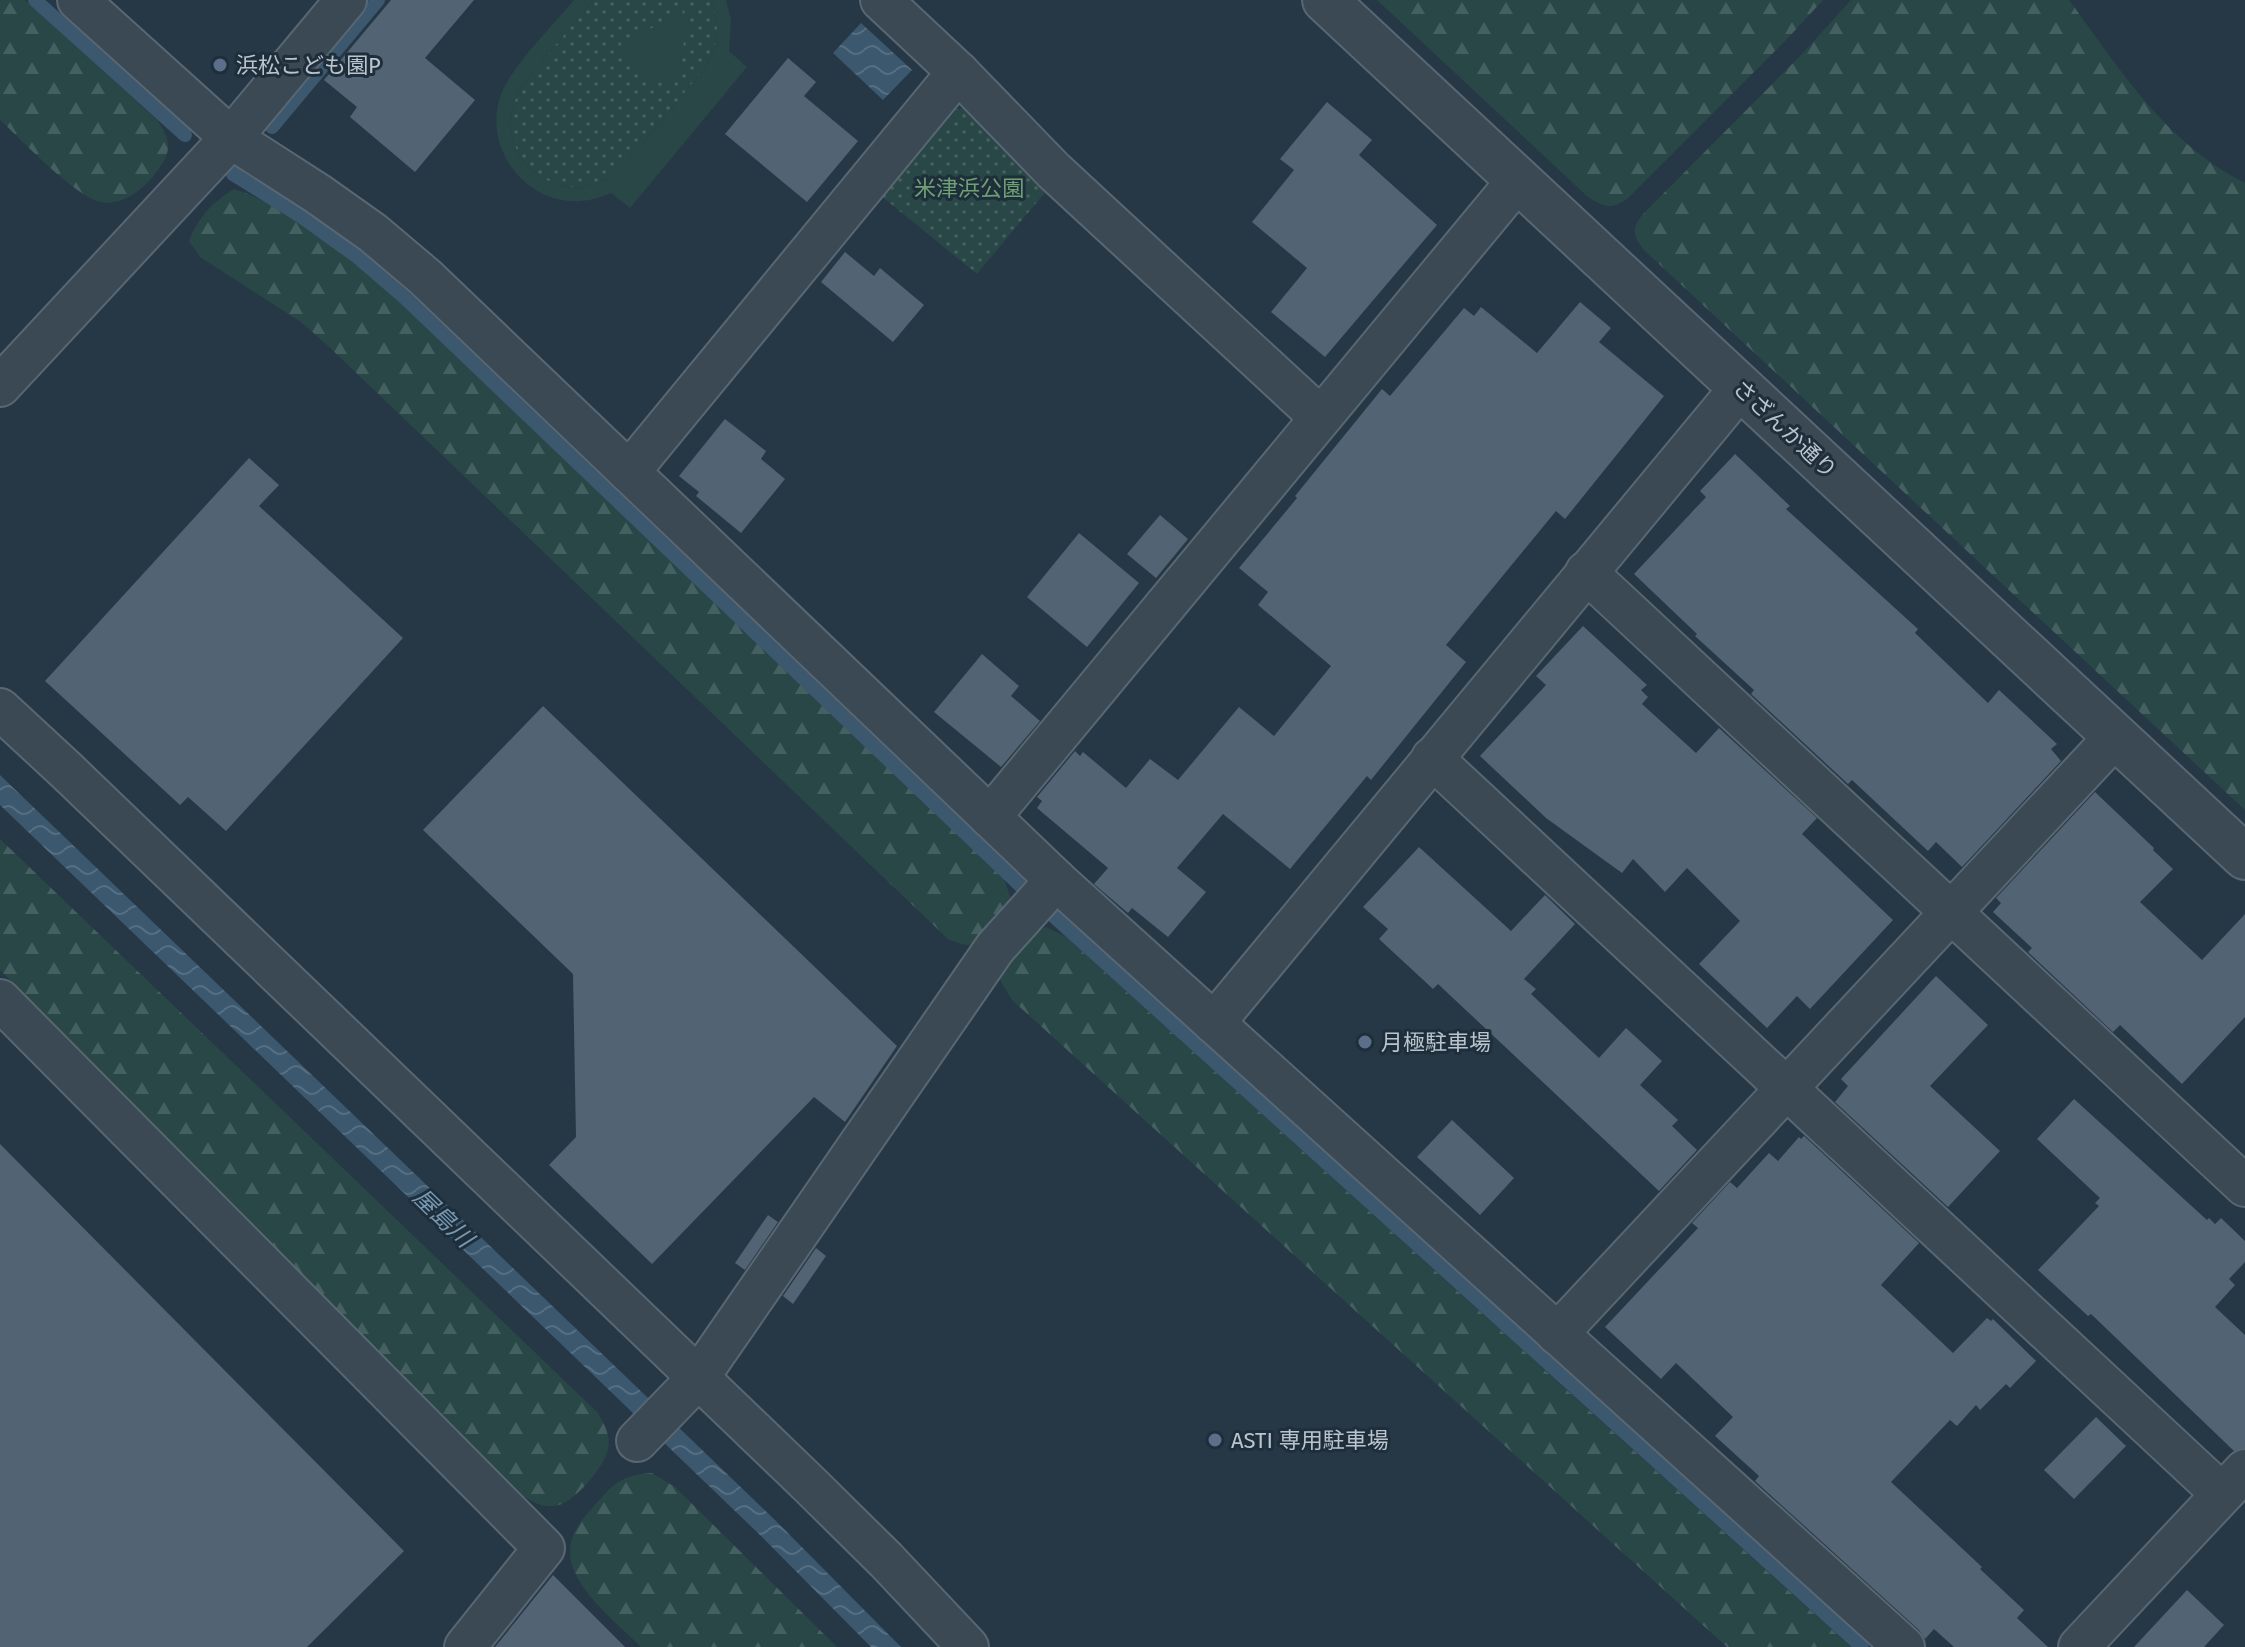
<svg xmlns="http://www.w3.org/2000/svg" width="2245" height="1647" font-family="'Fira Sans','Noto Sans JP',sans-serif">
<style>
.green{fill:url(#green-dots)}
.forest{fill:url(#forest-firs)}
.pitch{fill:#284746}
.water{fill:url(#water-waves)}
.lines{fill:none;stroke-linecap:round;stroke-linejoin:round}
.stream{stroke:#3b586f;stroke-width:14}
.building{fill:#526373}
.minor-casing{stroke:#596772;stroke-width:44}
.tertiary-casing{stroke:#596772;stroke-width:48}
.minor{stroke:#3b4955;stroke-width:40}
.tertiary{stroke:#3b4955;stroke-width:44}
.service-dot{fill:#5c6f8a;stroke:#1f2e3b;stroke-width:3}
.labels{text-anchor:middle;dominant-baseline:central;stroke-width:6;stroke-linejoin:round;paint-order:stroke}
.poi-label{font-size:22px;fill:#b9c4ce;stroke:#1f2e3b;text-anchor:start}
.park-label{font-size:22px;fill:#6ea073;stroke:#1f2e3b}
.street-label{font-size:22px;fill:#b9c4ce;stroke:#1f2e3b}
.water-label{font-size:24px;font-style:italic;fill:#7798b3;stroke:#1f2e3b}
</style>
<defs>
<pattern id="green-dots" width="8" height="8" patternUnits="userSpaceOnUse" patternTransform="scale(2)"><rect width="8" height="8" fill="#284746"/><path d="M2 2h.1M6 6h.1" fill="none" stroke="#456060" stroke-width="1.8" stroke-linecap="round"/></pattern>
<pattern id="forest-firs" width="22" height="20" patternUnits="userSpaceOnUse" patternTransform="scale(2)"><rect width="22" height="20" fill="#284746"/><path d="M5 1l3.5 6h-7zM16 11l3.5 6h-7z" fill="#456060"/></pattern>
<pattern id="water-waves" width="16" height="10" patternUnits="userSpaceOnUse" patternTransform="scale(2)"><rect width="16" height="10" fill="#3b586f"/><path d="M0 5q4-4 8 0t8 0" fill="none" stroke="#556e82"/></pattern>
</defs>
<rect width="100%" height="100%" fill="#263846"/>
<g class="green">
<path d="M 593,0 L 710,0 C 722,23 718,46 705,68 L 623,167 C 615,173 607,180 596,184 C 559,197 517,171 511,132 C 508,114 515,98 523,84 Z"/>
<path d="M 971,108 L 1052,184 L 977,274 L 880,195 L 951,109 Z"/>
</g>
<g class="forest">
<path d="M 0,0 L 25,0 L 157,120 C 170,139 173,150 158,170 C 145,188 124,206 101,202 C 75,197 21,139 0,120 Z"/>
<path d="M 1377,0 L 1823,0 L 1788,38 L 1627,199 C 1611,210 1604,207 1588,197 Z"/>
<path d="M 1851,0 L 2069,0 C 2119,68 2166,144 2245,183 L 2245,810 L 1644,250 C 1633,235 1631,230 1642,215 L 1803,53 Z"/>
<path d="M 234,189 C 290,206 356,265 401,303 L 1004,879 L 1011,899 C 1004,916 990,943 968,945 C 963,945 954,941 949,940 L 326,344 L 301,322 L 200,257 L 189,241 C 199,217 211,203 234,189 Z"/>
<path d="M 0,839 L 598,1413 C 604,1424 611,1435 608,1449 C 605,1466 576,1500 559,1505 C 545,1509 535,1503 523,1496 L 0,970 Z"/>
<path d="M 1046,927 L 1066,937 L 1851,1647 L 1727,1647 L 1012,1000 L 1000,980 C 1009,949 1016,939 1046,927 Z"/>
<path d="M 652,1473 L 675,1487 L 837,1647 L 641,1647 C 617,1622 561,1581 571,1542 C 574,1528 586,1515 595,1505 C 614,1483 622,1475 652,1473 Z"/>
</g>
<g class="pitch">
<path d="M 574,0 L 593,0 L 523,84 C 515,98 508,114 511,132 C 517,171 559,197 596,184 C 607,180 615,173 623,167 L 705,68 C 718,46 722,23 710,0 L 726,0 L 731,20 L 729,51 L 747,67 L 630,208 L 611,193 C 602,197 592,200 581,201 C 525,206 480,145 502,92 C 514,64 553,25 574,0 Z"/>
<path d="M 686,6 L 696,8 L 697,15 L 689,19 L 674,87 C 648,81 630,66 620,41 L 684,15 Z"/>
</g>
<g class="water">
<path d="M 861,23 L 912,70 L 883,100 L 833,53 Z"/>
<path d="M 0,775 L 775,1520 L 901,1647 L 871,1647 L 760,1535 L 0,805 Z"/>
</g>
<g class="lines">
<g class="stream">
<path d="M 35,0 L 185,135"/>
<path d="M 272,127 L 378,0"/>
<path d="M 238,168 L 233,174 L 302,217 L 356,256 L 405,298 L 1027,892"/>
<path d="M 1048,911 L 1862,1647"/>
</g>
</g>
<g class="building">
<path d="M 391,0 L 474,0 L 425,58 L 475,100 L 415,172 L 350,117 L 357,107 L 324,80 Z"/>
<path d="M 788,58 L 816,82 L 804,96 L 858,141 L 807,202 L 725,134 Z"/>
<path d="M 1327,102 L 1372,140 L 1359,155 L 1437,225 L 1325,357 L 1271,312 L 1307,268 L 1252,222 L 1294,170 L 1280,159 Z"/>
<path d="M 845,252 L 874,276 L 880,268 L 924,305 L 893,342 L 821,282 Z"/>
<path d="M 1580,302 L 1611,328 L 1599,342 L 1664,396 L 1565,519 L 1556,511 L 1446,645 L 1466,662 L 1371,780 L 1367,776 L 1290,869 L 1223,814 L 1177,868 L 1206,892 L 1168,937 L 1132,908 L 1128,913 L 1094,884 L 1108,868 L 1037,808 L 1042,801 L 1037,797 L 1075,751 L 1080,756 L 1083,752 L 1126,788 L 1150,759 L 1178,780 L 1239,707 L 1274,736 L 1331,666 L 1258,605 L 1268,592 L 1239,568 L 1297,498 L 1295,496 L 1382,389 L 1390,396 L 1464,308 L 1474,316 L 1481,307 L 1537,353 Z"/>
<path d="M 725,419 L 766,451 L 761,459 L 785,479 L 741,533 L 696,496 L 699,492 L 679,476 Z"/>
<path d="M 1735,454 L 1790,506 L 1786,509 L 1918,629 L 1915,633 L 1988,703 L 1999,690 L 2057,744 L 2051,749 L 2061,761 L 1962,867 L 1936,842 L 1928,851 L 1852,780 L 1848,784 L 1751,694 L 1754,690 L 1695,636 L 1697,634 L 1634,574 L 1706,497 L 1700,491 Z"/>
<path d="M 249,458 L 279,485 L 259,506 L 403,638 L 226,831 L 188,797 L 180,805 L 45,681 Z"/>
<path d="M 1160,515 L 1188,539 L 1156,578 L 1127,554 Z"/>
<path d="M 1079,533 L 1139,583 L 1087,647 L 1027,597 Z"/>
<path d="M 1583,626 L 1647,685 L 1641,690 L 1648,697 L 1642,704 L 1696,753 L 1719,728 L 1817,818 L 1802,834 L 1893,920 L 1810,1009 L 1797,996 L 1767,1028 L 1699,964 L 1740,921 L 1687,868 L 1665,892 L 1633,859 L 1622,873 L 1546,818 L 1480,756 L 1546,685 L 1536,676 Z"/>
<path d="M 982,654 L 1019,686 L 1011,696 L 1040,721 L 1001,767 L 934,712 Z"/>
<path d="M 543,706 L 897,1046 L 845,1122 L 814,1097 L 652,1264 L 549,1165 L 576,1137 L 573,974 L 423,830 Z"/>
<path d="M 2095,792 L 2154,848 L 2153,850 L 2173,869 L 2140,902 L 2202,960 L 2245,914 L 2245,1017 L 2182,1084 L 2120,1025 L 2113,1032 L 2028,952 L 2032,948 L 1993,912 L 2001,903 L 1996,898 Z"/>
<path d="M 1419,847 L 1511,931 L 1545,895 L 1575,924 L 1524,979 L 1536,989 L 1531,994 L 1599,1058 L 1626,1028 L 1662,1061 L 1640,1085 L 1678,1120 L 1672,1126 L 1697,1150 L 1659,1191 L 1438,984 L 1433,989 L 1379,939 L 1388,929 L 1363,907 Z"/>
<path d="M 1936,976 L 1988,1025 L 1930,1086 L 2000,1151 L 1948,1207 L 1835,1102 L 1848,1086 L 1841,1079 Z"/>
<path d="M 2074,1099 L 2207,1220 L 2209,1218 L 2215,1224 L 2221,1218 L 2245,1241 L 2245,1262 L 2229,1279 L 2235,1285 L 2215,1307 L 2245,1335 L 2245,1448 L 2234,1451 L 2091,1314 L 2088,1316 L 2038,1270 L 2099,1206 L 2095,1203 L 2100,1198 L 2037,1139 Z"/>
<path d="M 1452,1120 L 1514,1178 L 1480,1215 L 1417,1157 Z"/>
<path d="M 1804,1136 L 1919,1243 L 1881,1285 L 1953,1353 L 1987,1318 L 1991,1321 L 1993,1319 L 2036,1361 L 2010,1388 L 2006,1384 L 1980,1410 L 1976,1405 L 1957,1426 L 1950,1420 L 1891,1482 L 1982,1567 L 1980,1569 L 2024,1610 L 2017,1618 L 2048,1647 L 1954,1647 L 1934,1629 L 1925,1639 L 1919,1630 L 1755,1481 L 1759,1476 L 1715,1436 L 1733,1417 L 1676,1363 L 1661,1379 L 1605,1327 L 1698,1228 L 1692,1223 L 1730,1182 L 1737,1188 L 1769,1153 L 1778,1161 L 1799,1137 L 1801,1139 Z"/>
<path d="M 0,1144 L 404,1551 L 307,1647 L 0,1647 Z"/>
<path d="M 768,1215 L 778,1222 L 745,1270 L 735,1263 Z"/>
<path d="M 816,1248 L 826,1256 L 793,1304 L 783,1296 Z"/>
<path d="M 2096,1417 L 2126,1446 L 2074,1499 L 2044,1470 Z"/>
<path d="M 553,1575 L 625,1647 L 495,1647 Z"/>
<path d="M 2187,1590 L 2224,1625 L 2204,1647 L 2134,1647 Z"/>
</g>
<g class="lines">
<defs>
<g id="minor">
<path d="M 78,0 L 231,138 L 318,194 L 373,233 L 425,277 L 1056,880 L 1904,1647"/>
<path d="M 881,0 L 958,72 L 1054,171 L 1320,417"/>
<path d="M 0,386 L 231,138 L 346,0"/>
<path d="M 629,472 L 958,72"/>
<path d="M 1586,572 L 2245,1186"/>
<path d="M 0,709 L 67,771 L 809,1484 L 886,1560 L 968,1647"/>
<path d="M 1432,758 L 2222,1494"/>
<path d="M 990,817 L 1518,180"/>
<path d="M 0,1000 L 544,1548 L 465,1647"/>
<path d="M 1214,1023 L 1741,387"/>
<path d="M 1557,1334 L 2115,737"/>
<path d="M 637,1441 L 698,1378 L 995,948 L 1056,880"/>
<path d="M 2079,1647 L 2245,1470"/>
</g>
<path id="tertiary" d="M 1325,0 L 2245,857"/>
</defs>
<use href="#minor" class="minor-casing"/>
<use href="#tertiary" class="tertiary-casing"/>
<use href="#minor" class="minor"/>
<use href="#tertiary" class="tertiary"/>
</g>
<g class="service-dot">
<circle cx="220" cy="65" r="8"/>
<circle cx="1365" cy="1042" r="8"/>
<circle cx="1215" cy="1440" r="8"/>
</g>
<g class="labels">
<g class="poi-label">
<text x="236" y="65">浜松こども園P</text>
<text x="1381" y="1042">月極駐車場</text>
<text x="1231" y="1440">ASTI 専用駐車場</text>
</g>
<g class="park-label">
<text x="969" y="188">米津浜公園</text>
</g>
<g class="street-label">
<text transform="translate(1785 429) rotate(43)">さざんか通り</text>
</g>
<g class="water-label">
<text transform="translate(443 1218) rotate(44)">屋島川</text>
</g>
</g>
</svg>
